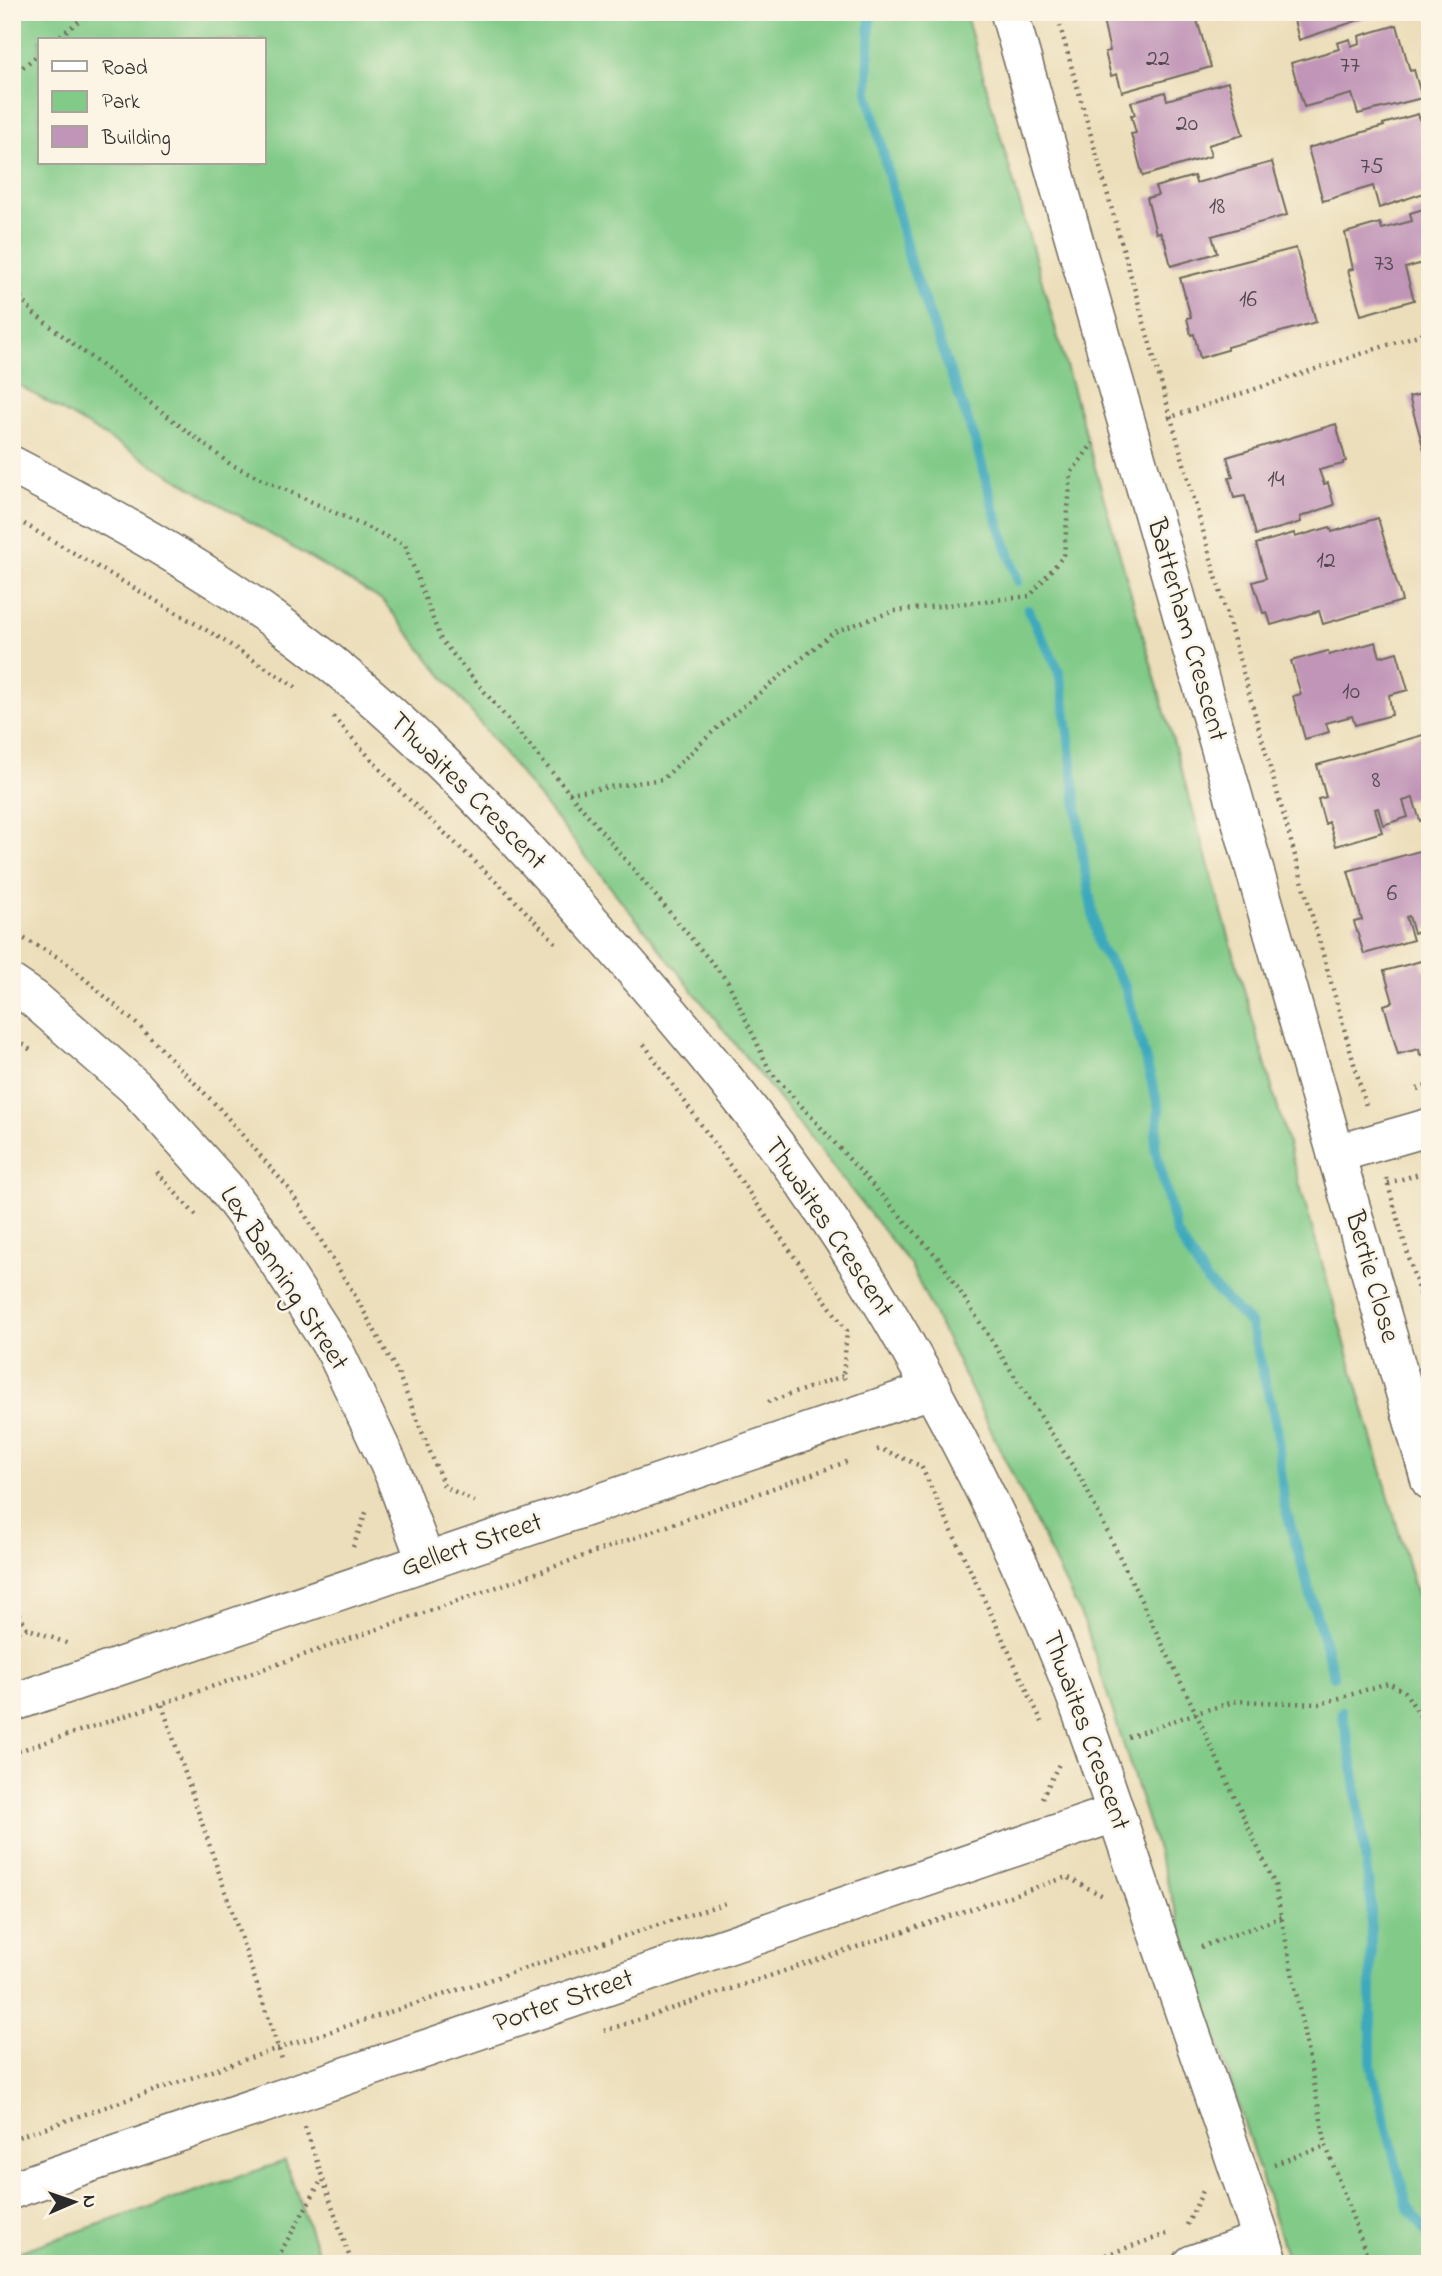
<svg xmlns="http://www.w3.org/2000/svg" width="1442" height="2276" font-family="'Indie Flower',sans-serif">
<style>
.green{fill:#81ca88;stroke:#567a5a;stroke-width:2;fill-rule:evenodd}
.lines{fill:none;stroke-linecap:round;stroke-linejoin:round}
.stream{stroke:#3ca9bc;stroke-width:10}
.building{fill:#c195b8}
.street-casing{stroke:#6f6a5d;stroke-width:40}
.path{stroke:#6f6a5d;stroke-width:4.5;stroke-dasharray:2 5;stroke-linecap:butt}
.street{stroke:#fff;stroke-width:37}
.labels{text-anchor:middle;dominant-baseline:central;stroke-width:5;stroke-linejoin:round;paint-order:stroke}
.number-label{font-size:24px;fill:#50464e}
.street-label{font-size:28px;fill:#2b2b2b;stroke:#fcf5e5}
</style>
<rect width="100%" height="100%" fill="#fcf5e5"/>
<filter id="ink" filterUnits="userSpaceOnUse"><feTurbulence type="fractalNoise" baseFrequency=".0143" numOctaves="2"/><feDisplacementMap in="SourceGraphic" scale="14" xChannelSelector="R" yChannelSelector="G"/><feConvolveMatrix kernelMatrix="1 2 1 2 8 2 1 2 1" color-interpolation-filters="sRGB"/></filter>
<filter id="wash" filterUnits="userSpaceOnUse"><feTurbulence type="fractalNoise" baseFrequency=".00686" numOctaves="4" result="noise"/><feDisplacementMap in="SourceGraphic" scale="28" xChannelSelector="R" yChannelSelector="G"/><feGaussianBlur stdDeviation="1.57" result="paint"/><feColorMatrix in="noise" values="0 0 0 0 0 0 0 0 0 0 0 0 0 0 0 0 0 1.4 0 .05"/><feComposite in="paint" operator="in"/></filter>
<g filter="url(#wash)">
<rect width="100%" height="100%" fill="#ecdeba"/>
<g class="green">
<path d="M 12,12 L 965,12 L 1430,1641 L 1430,2264 L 1289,2264 L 1085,1624 L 910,1264 L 383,601 L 12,381 ZM 40,40 L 264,40 L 264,163 L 40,163 Z"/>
<path d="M 285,2161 L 322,2264 L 12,2264 L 12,2254 Z"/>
</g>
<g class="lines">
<g class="stream">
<path d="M 870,12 L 868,92 L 910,262 L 975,440 L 992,503 L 1018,581"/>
<path d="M 1028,610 L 1058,669 L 1063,691 L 1084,865 L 1099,946 L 1125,986 L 1159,1108 L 1155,1146 L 1176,1232 L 1207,1281 L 1251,1325 L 1277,1428 L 1284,1503 L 1334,1676"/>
<path d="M 1342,1712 L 1353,1767 L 1371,1902 L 1371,2067 L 1407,2205 L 1430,2238"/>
</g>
</g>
<g id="blocks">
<g class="building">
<path d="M 1101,12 L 1223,12 L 1197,20 L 1211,67 L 1122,92 L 1117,74 L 1111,76 L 1105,52 L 1110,51 Z"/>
<path d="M 1292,12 L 1380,12 L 1380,13 L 1299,40 Z"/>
<path d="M 1397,25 L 1410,71 L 1414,70 L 1422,98 L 1358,114 L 1352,94 L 1304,107 L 1291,63 L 1339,49 L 1337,43 L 1350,39 L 1351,46 L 1360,43 L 1359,36 Z"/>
<path d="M 1228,82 L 1243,135 L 1208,145 L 1211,156 L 1143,176 L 1131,134 L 1136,133 L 1131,115 L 1135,115 L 1131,102 L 1165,92 L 1167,100 Z"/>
<path d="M 1418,114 L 1428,145 L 1430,144 L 1430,191 L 1379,208 L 1373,186 L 1323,201 L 1308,148 L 1384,126 L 1383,124 Z"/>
<path d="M 1272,162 L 1287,215 L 1212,236 L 1217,253 L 1171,266 L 1165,242 L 1160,232 L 1156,233 L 1147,198 L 1158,195 L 1155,187 L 1194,176 L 1196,183 Z"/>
<path d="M 1430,207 L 1430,261 L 1405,268 L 1414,300 L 1361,315 L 1348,270 L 1353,269 L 1345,233 L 1380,223 L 1382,229 L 1412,221 L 1410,213 Z"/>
<path d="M 1296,248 L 1316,322 L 1227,347 L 1227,350 L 1200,358 L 1194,334 L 1191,335 L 1187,318 L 1191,317 L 1180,278 Z"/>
<path d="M 1430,392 L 1430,467 L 1429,467 L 1409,397 Z"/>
<path d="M 1336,424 L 1346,461 L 1343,462 L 1343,464 L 1319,470 L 1324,484 L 1328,483 L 1334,505 L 1300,517 L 1301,522 L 1256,535 L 1245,496 L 1234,498 L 1229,478 L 1233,477 L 1227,457 Z"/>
<path d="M 1378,518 L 1402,601 L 1323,624 L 1319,611 L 1271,625 L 1267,612 L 1263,613 L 1253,582 L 1266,578 L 1256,544 L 1294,533 L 1295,537 L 1330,527 L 1332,532 Z"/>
<path d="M 1376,642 L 1380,657 L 1397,652 L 1408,690 L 1389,695 L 1392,715 L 1355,725 L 1352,716 L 1326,723 L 1329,732 L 1305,739 L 1293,696 L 1301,694 L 1291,661 L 1328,651 L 1329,655 Z"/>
<path d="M 1430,733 L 1430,818 L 1420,821 L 1413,798 L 1403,801 L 1408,817 L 1383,825 L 1378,808 L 1375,809 L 1382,832 L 1336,846 L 1329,822 L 1325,824 L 1318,799 L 1326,797 L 1317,765 Z"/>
<path d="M 1430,848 L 1430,928 L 1414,933 L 1409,916 L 1406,917 L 1413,940 L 1364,954 L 1354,922 L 1362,920 L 1348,871 Z"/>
<path d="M 1421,961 L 1424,970 L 1430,968 L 1430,1053 L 1420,1055 L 1419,1049 L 1398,1054 L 1384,1005 L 1393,1002 L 1384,971 Z"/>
</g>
</g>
</g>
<g filter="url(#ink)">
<use href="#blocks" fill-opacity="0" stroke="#6f6a5d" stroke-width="2"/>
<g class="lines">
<defs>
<g id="street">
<path d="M 1009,12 L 1336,1154 L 1430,1127"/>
<path d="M 12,465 C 106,514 200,565 285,628 C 396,709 490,808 581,910 C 674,1015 765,1121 842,1239 C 918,1357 983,1481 1040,1610 C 1080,1700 1109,1794 1141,1887 C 1184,2013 1228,2138 1270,2264"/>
<path d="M 12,984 L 34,999 L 135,1087 L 224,1186 L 264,1240 L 336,1353 L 393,1473 L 426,1562"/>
<path d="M 1336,1154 L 1430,1481"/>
<path d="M 12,1703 L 933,1389"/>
<path d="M 12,2190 L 1116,1813"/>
<path d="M 1192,2264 L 1262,2240"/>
</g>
</defs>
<use href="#street" class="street-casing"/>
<g class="path">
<path d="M 1056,12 L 1366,1106"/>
<path d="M 1429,12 L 1430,13"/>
<path d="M 55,40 L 90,12"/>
<path d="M 12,76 L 40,53"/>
<path d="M 12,286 L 33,313 L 230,464 L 405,545 L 441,640 L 728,982 L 770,1071 L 939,1259 L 1083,1482 L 1196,1713 L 1275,1885 L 1326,2146 L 1370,2264"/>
<path d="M 1168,418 L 1430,331"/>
<path d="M 12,517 L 215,635 L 297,688"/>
<path d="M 333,717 L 400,791 L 504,889 L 558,945"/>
<path d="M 569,793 L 663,779 L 718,727 L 834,632 L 894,611 L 1030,596 L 1064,555 L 1071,473 L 1093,443"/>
<path d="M 12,932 L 63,960 L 139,1026 L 220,1109 L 289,1189 L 353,1292 L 398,1373 L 444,1486 L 479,1504"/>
<path d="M 12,1035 L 33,1052"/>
<path d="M 644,1044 L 847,1331 L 843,1376 L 845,1379"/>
<path d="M 1417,1089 L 1430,1085"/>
<path d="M 157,1172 L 198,1218"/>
<path d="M 1386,1178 L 1430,1331"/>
<path d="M 1388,1183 L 1430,1171"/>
<path d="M 768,1402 L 843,1376"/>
<path d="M 877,1450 L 881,1449 L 921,1466 L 1042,1722"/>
<path d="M 353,1547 L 367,1510"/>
<path d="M 12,1602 L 27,1628"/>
<path d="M 12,1633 L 27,1628 L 69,1644"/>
<path d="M 162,1705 L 282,2059"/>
<path d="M 1128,1737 L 1196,1713 L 1237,1701 L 1320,1704 L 1388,1683 L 1405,1692 L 1430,1732"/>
<path d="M 12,1753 C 294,1662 571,1560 849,1461"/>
<path d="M 1042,1798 L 1060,1762"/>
<path d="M 1201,1947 L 1282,1917"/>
<path d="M 604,2031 L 1067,1877 L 1105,1897"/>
<path d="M 305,2127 L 352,2264"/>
<path d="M 12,2139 L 273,2050 L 729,1902"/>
<path d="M 1274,2164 L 1326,2146"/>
<path d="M 1187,2225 L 1204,2189"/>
<path d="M 274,2264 L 322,2179"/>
<path d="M 1079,2264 L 1167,2234"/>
</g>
<use href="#street" class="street"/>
</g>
</g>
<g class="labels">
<g class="number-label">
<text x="1158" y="59">22</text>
<text x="1350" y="66">77</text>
<text x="1187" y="124">20</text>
<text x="1372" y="167">75</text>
<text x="1217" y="207">18</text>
<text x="1384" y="264">73</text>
<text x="1248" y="300">16</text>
<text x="1276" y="480">14</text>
<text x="1326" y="561">12</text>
<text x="1351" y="692">10</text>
<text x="1376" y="781">8</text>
<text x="1392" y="894">6</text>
</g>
<g class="street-label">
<text transform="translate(1186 630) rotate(74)">Batterham Crescent</text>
<text transform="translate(467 792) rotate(45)">Thwaites Crescent</text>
<text transform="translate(828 1228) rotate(56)">Thwaites Crescent</text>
<text transform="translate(1371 1277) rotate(74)">Bertie Close</text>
<text transform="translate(283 1279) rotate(57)">Lex Banning Street</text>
<text transform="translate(472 1546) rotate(-19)">Gellert Street</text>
<text transform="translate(1085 1731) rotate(70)">Thwaites Crescent</text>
<text transform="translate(564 2002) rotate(-19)">Porter Street</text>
</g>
</g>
<rect width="1442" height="2276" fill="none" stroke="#fcf5e5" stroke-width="42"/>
<rect x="38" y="38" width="228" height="126" fill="#fcf5e5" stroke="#a8a49b" stroke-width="2"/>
<rect x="52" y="61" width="35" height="10" fill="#ffffff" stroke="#a8a49b" stroke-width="2"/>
<text x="102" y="74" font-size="21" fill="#2b2b2b">Road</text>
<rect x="52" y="91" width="35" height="21" fill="#81ca88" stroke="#a8a49b" stroke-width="2"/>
<text x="102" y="108" font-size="21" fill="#2b2b2b">Park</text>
<rect x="52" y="126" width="35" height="21" fill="#c195b8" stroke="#a8a49b" stroke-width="2"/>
<text x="102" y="144" font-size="21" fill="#2b2b2b">Building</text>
<g transform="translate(74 2202) rotate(88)" stroke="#fcf5e5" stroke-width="5" paint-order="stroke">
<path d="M0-5L12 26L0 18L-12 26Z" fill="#2b2b2b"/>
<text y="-10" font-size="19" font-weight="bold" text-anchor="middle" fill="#2b2b2b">N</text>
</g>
</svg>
